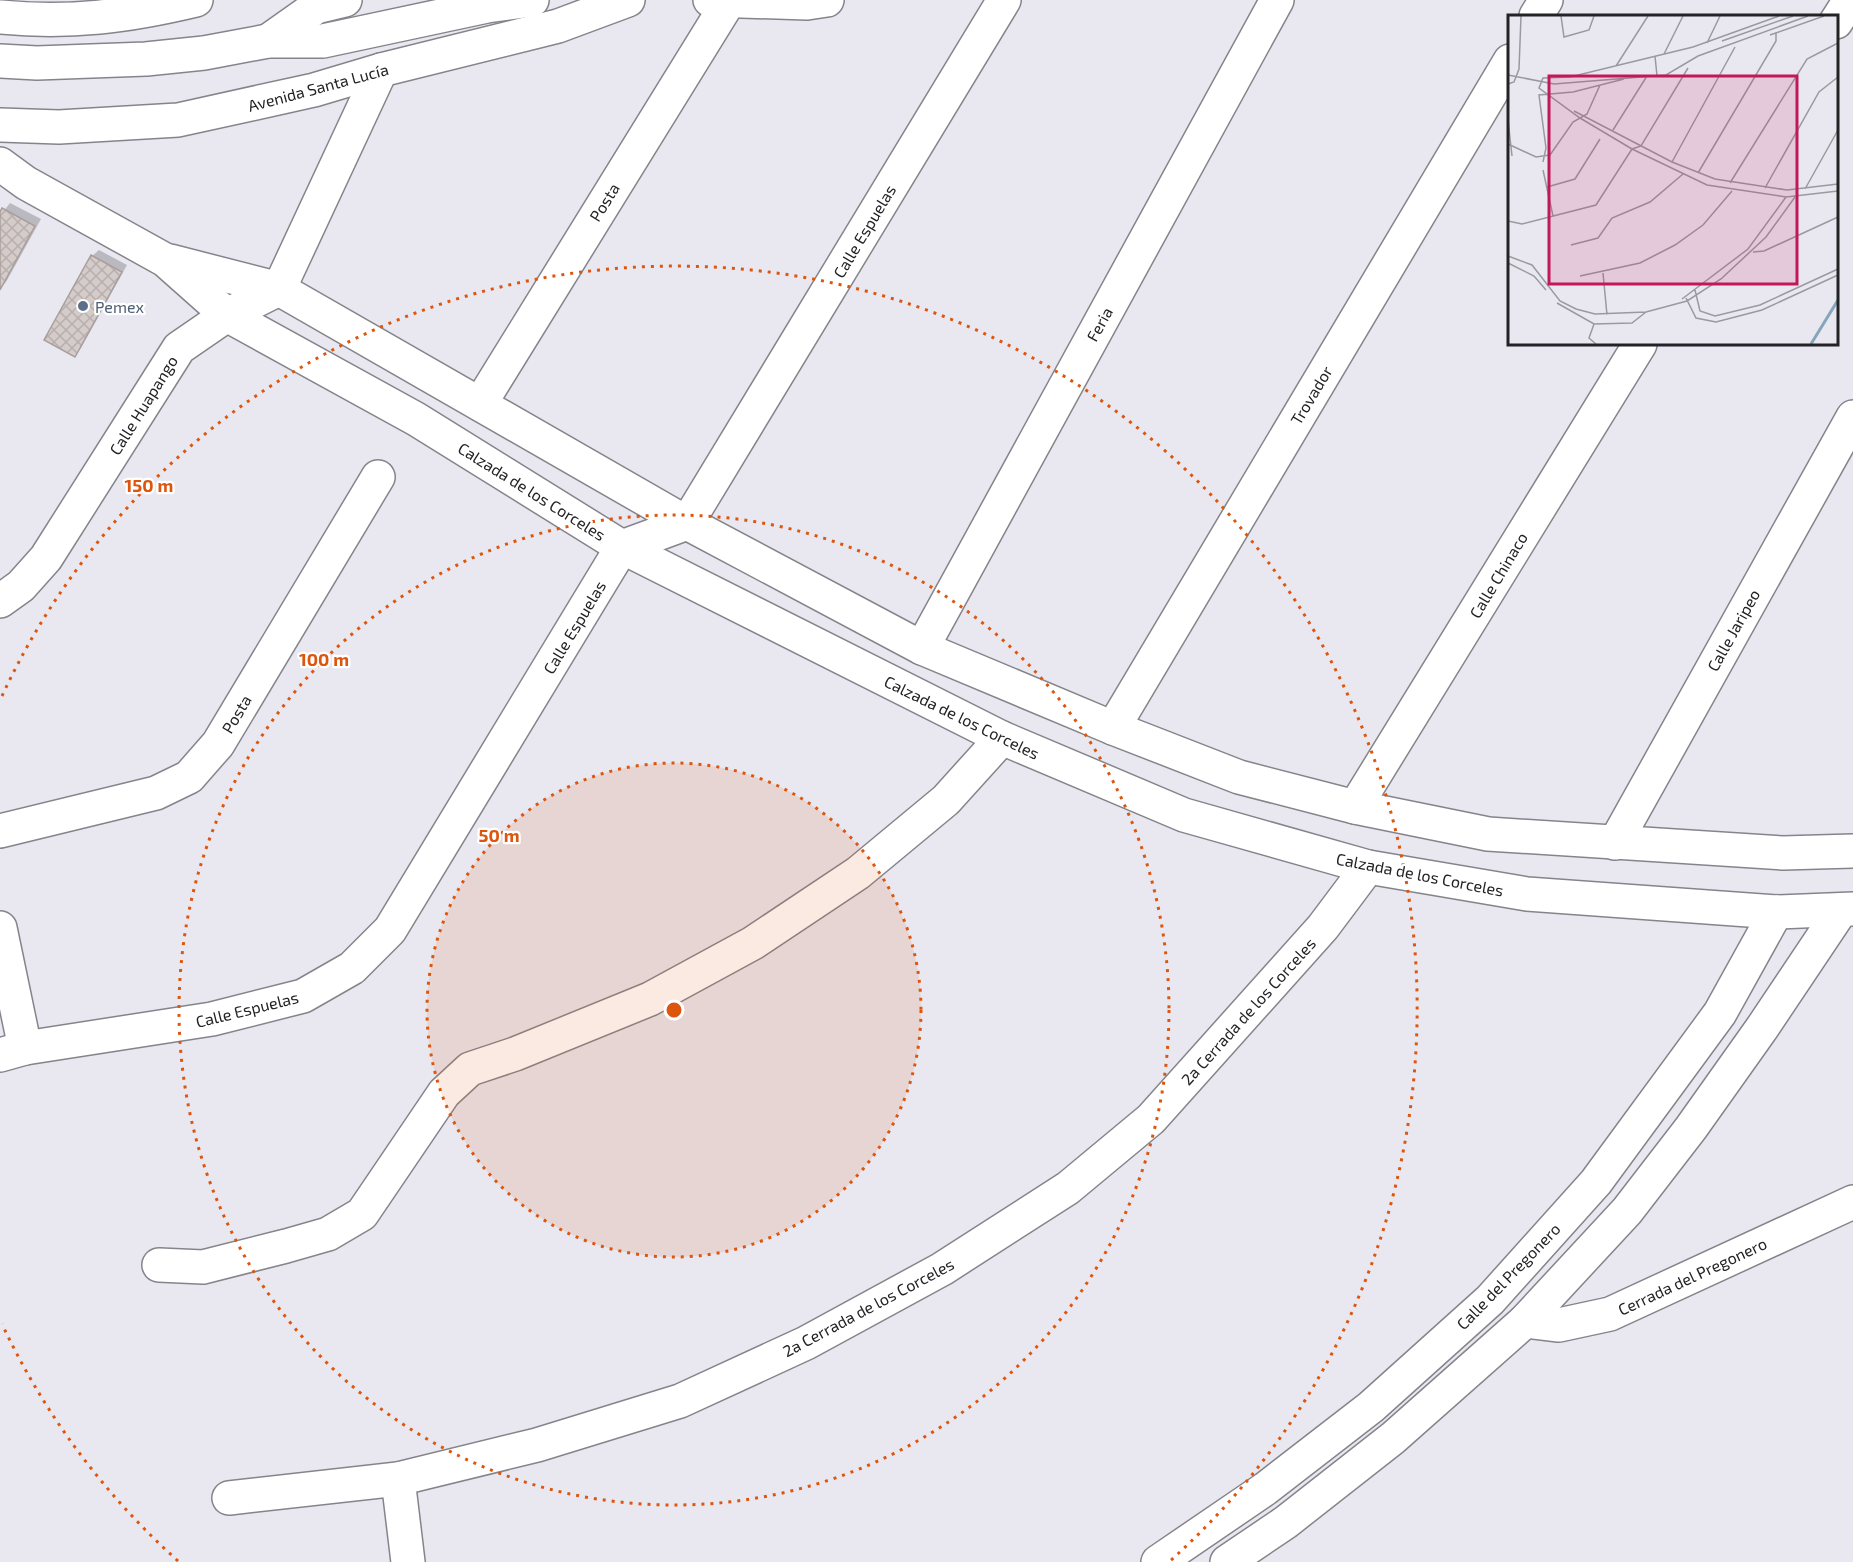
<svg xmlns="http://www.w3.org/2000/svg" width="1853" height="1562" font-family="'Exo 2',sans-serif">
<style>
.shadow{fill:#0003}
.building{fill:url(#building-cross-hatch);stroke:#a89f9d;stroke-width:1.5}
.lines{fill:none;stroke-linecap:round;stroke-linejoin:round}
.minor-casing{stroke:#85848b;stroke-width:36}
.minor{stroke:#fff;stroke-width:33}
.ring{fill:none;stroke:#de560d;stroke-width:3;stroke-dasharray:3 6}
.service-dot{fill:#5c6f8a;stroke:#fff;stroke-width:2}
.labels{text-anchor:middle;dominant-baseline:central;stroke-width:4.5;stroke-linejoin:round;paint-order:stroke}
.street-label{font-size:16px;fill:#232326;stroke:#fff}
.service-label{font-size:16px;fill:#4e5e75;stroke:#fff;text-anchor:start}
.inset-river{fill:none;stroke:#86a5ba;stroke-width:3}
.inset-road{fill:none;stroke:#9a999f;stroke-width:1.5}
.view{fill:#c2185b;fill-opacity:0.15;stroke:#c2185b;stroke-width:3}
.inset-edge{fill:none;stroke:#232326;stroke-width:3}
.centre{fill:#de560d;stroke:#fff;stroke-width:3}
.ring-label{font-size:18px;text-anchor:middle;font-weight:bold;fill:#de560d;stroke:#fff;stroke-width:4.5;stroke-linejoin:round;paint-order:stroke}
</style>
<defs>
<pattern id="building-cross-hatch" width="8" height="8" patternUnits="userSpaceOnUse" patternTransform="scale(1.5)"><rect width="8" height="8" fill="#d5ccca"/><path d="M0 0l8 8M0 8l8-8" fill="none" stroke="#b7afad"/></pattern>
</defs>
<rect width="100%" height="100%" fill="#e9e8f0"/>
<g class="shadow">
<path d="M 10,203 L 41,219 L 6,282 L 0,288 L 0,216 Z"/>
<path d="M 99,250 L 127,265 L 81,348 L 75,355 L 92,256 Z"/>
</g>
<g class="building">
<path d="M 2,208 L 35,226 L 0,290 L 0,212 Z"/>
<path d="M 91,255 L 122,272 L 75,357 L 44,340 Z"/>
</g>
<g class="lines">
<defs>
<g id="minor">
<path d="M 710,0 L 807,3 L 827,0"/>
<path d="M 1536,16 L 1546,0"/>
<path d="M 0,17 C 70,24 129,16 196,0"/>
<path d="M 1836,22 L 1850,0"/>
<path d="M 268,41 L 316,7 L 345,0"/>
<path d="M 0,61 L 37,63 L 146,59 L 204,53 L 268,41 L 323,41 L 487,6 L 532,0"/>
<path d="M 0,125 L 59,127 L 178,120 L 314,90 L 381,70 L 558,26 L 628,0"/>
<path d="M 0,164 L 26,183 L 165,260 L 227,315 L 416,419 L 622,547 L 1002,738 L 1184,815 L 1368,867 L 1527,894 L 1776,912 L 1853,909"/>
<path d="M 170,261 L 279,289 L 687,523 L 922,648 L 1113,728 L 1239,777 L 1355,807 L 1488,834 L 1783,853 L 1853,851"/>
<path d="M 480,404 L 729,1"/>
<path d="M 0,601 L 21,586 L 46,558 L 179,348 L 227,315 L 279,289 L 381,70"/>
<path d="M 922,648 L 1277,0"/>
<path d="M 1113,728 L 1510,61"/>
<path d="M 1355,807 L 1640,344"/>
<path d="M 0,831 L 156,793 L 189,777 L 218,744 L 378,477"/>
<path d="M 1615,843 L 1853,417"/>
<path d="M 0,928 L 25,1048"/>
<path d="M 0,1055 L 25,1048 L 212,1019 L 303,996 L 352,968 L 390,930 L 622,547 L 687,523 L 1004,0"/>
<path d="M 159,1265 L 203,1267 L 286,1246 L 328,1234 L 362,1214 L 444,1093 L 470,1069 L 515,1054 L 650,999 L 753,943 L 858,873 L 946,800 L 1002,738"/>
<path d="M 1525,1321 L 1559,1325 L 1610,1314 L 1853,1202"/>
<path d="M 398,1479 L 408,1562"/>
<path d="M 229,1498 L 398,1479 L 537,1445 L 680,1401 L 806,1343 L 942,1269 L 1068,1188 L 1151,1119 L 1323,927 L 1368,867"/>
<path d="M 1158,1562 L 1265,1489 L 1371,1407 L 1490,1300 L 1596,1182 L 1720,1013 L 1776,912"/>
<path d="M 1227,1562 L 1286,1522 L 1393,1438 L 1525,1321 L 1627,1211 L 1691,1128 L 1762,1028 L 1841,910"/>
</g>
</defs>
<use href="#minor" class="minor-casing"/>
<use href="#minor" class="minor"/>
</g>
<circle cx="674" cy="1010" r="247" fill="#de560d" fill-opacity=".12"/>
<g class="ring">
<circle cx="674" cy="1010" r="247"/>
<circle cx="674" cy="1010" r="495"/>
<path d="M178 1561A742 742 0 0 1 2 1324M2 696A742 742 0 1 1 1170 1561"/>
</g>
<circle class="service-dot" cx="83" cy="306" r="6"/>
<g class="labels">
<g class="street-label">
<text transform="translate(318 87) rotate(-15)">Avenida Santa Lucía</text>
<text transform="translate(604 202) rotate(-58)">Posta</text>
<text transform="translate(864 231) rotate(-59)">Calle Espuelas</text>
<text transform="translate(1099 324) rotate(-61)">Feria</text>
<text transform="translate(1311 395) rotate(-59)">Trovador</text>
<text transform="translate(143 405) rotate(-58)">Calle Huapango</text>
<text transform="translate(532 491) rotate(32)">Calzada de los Corceles</text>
<text transform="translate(1498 575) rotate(-59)">Calle Chinaco</text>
<text transform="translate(574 627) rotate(-59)">Calle Espuelas</text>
<text transform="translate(1733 630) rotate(-61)">Calle Jaripeo</text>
<text transform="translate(236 714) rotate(-59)">Posta</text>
<text transform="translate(962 717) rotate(26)">Calzada de los Corceles</text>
<text transform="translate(1420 874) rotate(11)">Calzada de los Corceles</text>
<text transform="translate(247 1009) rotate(-14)">Calle Espuelas</text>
<text transform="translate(1248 1011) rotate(-48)">2a Cerrada de los Corceles</text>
<text transform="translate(1508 1276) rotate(-46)">Calle del Pregonero</text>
<text transform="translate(1692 1276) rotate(-25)">Cerrada del Pregonero</text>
<text transform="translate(868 1307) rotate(-28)">2a Cerrada de los Corceles</text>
</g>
<g class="service-label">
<text x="95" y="306">Pemex</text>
</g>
</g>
<g transform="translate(1508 15)">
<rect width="330" height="330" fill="#e9e8f0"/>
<path class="inset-river" d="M 303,329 L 330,285"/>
<path class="inset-road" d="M 53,1 L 56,22 L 81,15 L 86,1M 271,1 L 185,32 L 62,62 L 35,63 L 31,73 L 72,103 L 124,134 L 199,170 L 278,182 L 330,176M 262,20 L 316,1M 214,26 L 285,1M 199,28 L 212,1M 156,39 L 175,1M 147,41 L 149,61M 108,51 L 140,1M 0,60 L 46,69 L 158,60 L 190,41 L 300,1M 0,69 L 6,67 L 11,54 L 13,1M 66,96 L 164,147 L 207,164 L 279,175 L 330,169M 0,105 L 4,141M 105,115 L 139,61M 0,129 L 28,142 L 42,140 L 65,107 L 79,99 L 92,70M 35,147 L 38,133 L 31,80 L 65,77 L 116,64M 164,147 L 227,32M 35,155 L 45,201M 190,158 L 268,26 L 268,18M 222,168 L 299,44 L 330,28M 39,172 L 67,164 L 92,124M 257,173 L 311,77 L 330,62M 297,174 L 330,115M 0,206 L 14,209 L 88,190 L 124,134 L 133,131 L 180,53M 63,230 L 90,223 L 104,203 L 142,187 L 175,159M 245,237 L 256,236 L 330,202M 0,241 L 24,250 L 52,286 L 68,294 L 87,299 L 138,297 L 179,286 L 213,264 L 258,222 L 287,182M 0,248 L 26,261 L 38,275M 95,258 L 99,300M 72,261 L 132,248 L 167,230 L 195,210 L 224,176M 187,275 L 192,296 L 207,301 L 252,290 L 330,254M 178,283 L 188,303 L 208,307 L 254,295 L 330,260M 174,284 L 240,234 L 278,182M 49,288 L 86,309 L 124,308 L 138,297M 86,309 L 81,323 L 88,329"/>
<path class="view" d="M 41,61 L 289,61 L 289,269 L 41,269 Z"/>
<rect width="330" height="330" class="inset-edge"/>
</g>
<circle cx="674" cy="1010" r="9" class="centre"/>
<g class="ring-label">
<text x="149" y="492">150 m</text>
<text x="324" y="666">100 m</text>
<text x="499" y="842">50 m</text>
</g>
</svg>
